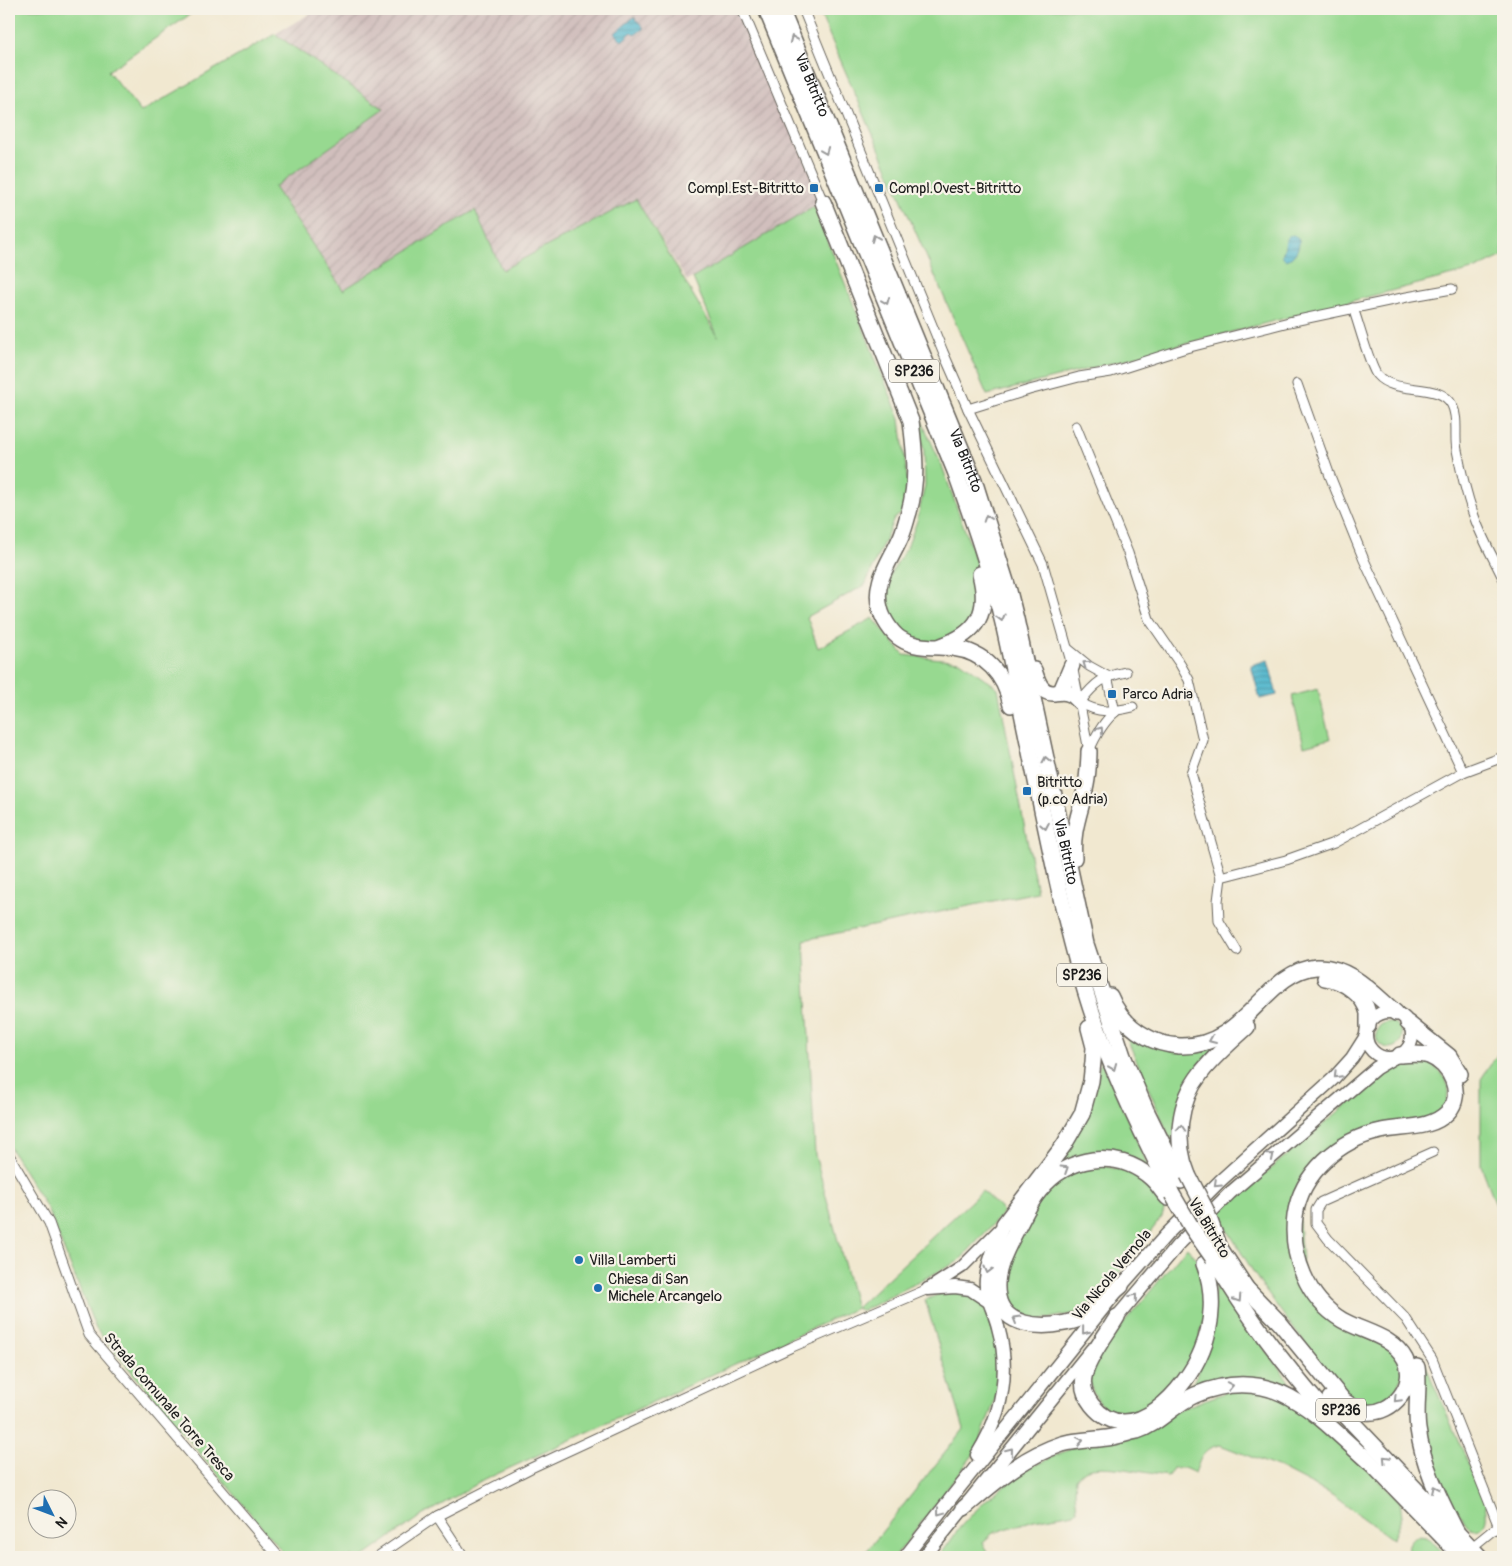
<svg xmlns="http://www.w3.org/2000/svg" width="1512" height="1566" font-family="Pangolin,sans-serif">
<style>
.industrial{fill:url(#industrial-furrows)}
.green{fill:#97d990;stroke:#5a7a56}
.water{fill:url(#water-rules);stroke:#356874}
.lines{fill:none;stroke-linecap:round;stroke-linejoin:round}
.minor-casing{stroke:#67635b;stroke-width:11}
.tertiary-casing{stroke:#67635b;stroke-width:14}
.secondary-casing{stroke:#67635b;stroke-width:15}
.trunk-casing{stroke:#67635b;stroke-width:18}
.minor{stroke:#fff;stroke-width:9}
.tertiary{stroke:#fff;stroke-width:11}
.secondary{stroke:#fff;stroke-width:12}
.trunk{stroke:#fff;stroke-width:15}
.trunk-bridge-casing{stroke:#67635b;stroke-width:18;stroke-linecap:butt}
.trunk-bridge{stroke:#fff;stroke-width:15}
.oneway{stroke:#999}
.poi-dot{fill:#1f6fb2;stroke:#f7f3e8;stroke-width:2}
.labels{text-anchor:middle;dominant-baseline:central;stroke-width:4.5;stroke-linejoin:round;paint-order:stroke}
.shield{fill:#f7f3e8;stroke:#5e5c59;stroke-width:1}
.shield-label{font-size:14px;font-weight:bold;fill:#1c1c1c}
.street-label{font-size:15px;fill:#1c1c1c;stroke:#f7f3e8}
.poi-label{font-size:15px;fill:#1c1c1c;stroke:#f7f3e8;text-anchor:start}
</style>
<defs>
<pattern id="industrial-furrows" width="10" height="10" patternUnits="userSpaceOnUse" patternTransform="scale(1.25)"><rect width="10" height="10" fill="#d1bfbd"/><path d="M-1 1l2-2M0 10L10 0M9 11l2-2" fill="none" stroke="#b3a4a2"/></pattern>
<pattern id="water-rules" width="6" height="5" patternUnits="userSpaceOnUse" patternTransform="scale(1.25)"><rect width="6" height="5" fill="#4eb5cc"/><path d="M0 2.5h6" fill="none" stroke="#4092a5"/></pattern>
</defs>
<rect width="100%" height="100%" fill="#f7f3e8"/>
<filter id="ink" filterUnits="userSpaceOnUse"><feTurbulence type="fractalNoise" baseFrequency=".02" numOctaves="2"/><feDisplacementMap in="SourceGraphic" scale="10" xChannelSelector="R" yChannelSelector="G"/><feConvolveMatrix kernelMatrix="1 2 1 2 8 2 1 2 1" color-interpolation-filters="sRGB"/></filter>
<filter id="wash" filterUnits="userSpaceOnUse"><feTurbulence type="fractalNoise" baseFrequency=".0096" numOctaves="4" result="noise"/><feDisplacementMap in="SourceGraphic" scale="20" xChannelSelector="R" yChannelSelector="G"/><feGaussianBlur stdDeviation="1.12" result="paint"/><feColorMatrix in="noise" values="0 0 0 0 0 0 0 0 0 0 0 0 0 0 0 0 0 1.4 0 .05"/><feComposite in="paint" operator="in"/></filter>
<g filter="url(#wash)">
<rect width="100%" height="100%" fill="#f1e8d0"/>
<path class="industrial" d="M 318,9 L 742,9 L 823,202 L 687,281 L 636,199 L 502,270 L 475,210 L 343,290 L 274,186 L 384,109 L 275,34 Z"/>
<g class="green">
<path d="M 9,9 L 198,9 L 108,71 L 141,112 L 275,34 L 384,109 L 274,187 L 343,290 L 475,210 L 502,270 L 636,199 L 718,337 L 693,278 L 814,207 L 900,419 L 908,485 L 906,510 L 894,519 L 865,585 L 807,617 L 818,648 L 873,618 L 904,655 L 960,661 L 998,688 L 1037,892 L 804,940 L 815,1155 L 856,1308 L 982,1191 L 1004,1212 L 959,1261 L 862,1311 L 856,1308 L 484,1480 L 418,1518 L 363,1557 L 287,1557 L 96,1329 L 48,1210 L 9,1146 Z"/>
<path d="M 818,9 L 1503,9 L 1503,256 L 1476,269 L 987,395 Z"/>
<path d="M 916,408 L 942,466 L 976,561 L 984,589 L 980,616 L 937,648 L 906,634 L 889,614 L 887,596 L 890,575 L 908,545 L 917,521 L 925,485 L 924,451 Z"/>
<path d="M 1318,689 L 1330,739 L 1304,746 L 1292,696 Z"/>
<circle cx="1389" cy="1035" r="13"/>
<path d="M 1133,1035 L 1218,1043 L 1199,1068 L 1176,1149 L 1172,1143 L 1128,1041 L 1129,1037 Z"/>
<path d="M 1503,1046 L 1503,1223 L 1481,1165 L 1481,1079 Z"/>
<path d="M 1410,1058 L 1430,1063 L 1442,1073 L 1449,1087 L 1446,1106 L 1433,1118 L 1361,1132 L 1297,1197 L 1304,1287 L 1393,1349 L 1405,1370 L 1392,1401 L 1362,1408 L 1338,1388 L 1262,1286 L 1217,1213 L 1392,1067 Z"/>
<path d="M 1101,1059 L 1151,1173 L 1132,1161 L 1061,1164 L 1059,1162 L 1090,1106 Z"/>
<path d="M 1088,1163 C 1124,1170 1145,1172 1165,1207 L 1162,1217 L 1100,1297 L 1076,1313 L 1034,1321 L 1014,1307 L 1006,1295 L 1004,1284 L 1004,1269 L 1025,1222 L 1056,1180 Z"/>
<path d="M 1187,1247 L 1207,1271 L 1207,1305 L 1194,1363 L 1141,1419 L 1108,1413 C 1087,1387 1085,1383 1100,1352 Z"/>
<path d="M 1216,1285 L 1230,1300 L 1298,1394 L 1271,1383 L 1190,1390 L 1197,1374 Z"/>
<path d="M 958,1291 L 968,1294 L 979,1301 L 986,1309 L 1000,1349 L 999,1389 L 976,1451 L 895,1557 L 862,1557 L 964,1429 L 925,1300 L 942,1293 Z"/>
<path d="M 1421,1355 L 1485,1502 C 1485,1507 1487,1514 1486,1519 C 1484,1529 1476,1533 1468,1527 L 1440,1488 L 1425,1447 Z"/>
<path d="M 1246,1385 L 1299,1402 L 1400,1501 L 1402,1516 L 1392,1539 L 1332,1495 L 1280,1468 L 1220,1445 C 1202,1448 1201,1458 1195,1473 L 1184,1468 L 1173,1468 L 1168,1476 C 1150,1474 1101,1462 1085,1470 C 1082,1472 1079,1476 1076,1478 L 1075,1492 L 1077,1510 L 1074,1513 L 1034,1520 L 993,1533 L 983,1542 L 990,1557 L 939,1557 L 961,1526 L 987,1499 L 1011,1481 L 1011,1476 L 1070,1449 Z"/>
<path d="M 1419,1535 L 1426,1536 L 1448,1557 L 1413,1557 C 1404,1548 1410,1541 1419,1535 Z"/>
</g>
<g class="water">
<path d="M 634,17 L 644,28 L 635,35 L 632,32 L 622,41 L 615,33 Z"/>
<path d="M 1294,235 L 1299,240 C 1300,248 1294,259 1285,260 L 1282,256 C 1285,249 1285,240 1289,236 Z"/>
<path d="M 1268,660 L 1277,695 L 1260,699 L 1251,665 Z"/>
</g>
</g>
<g filter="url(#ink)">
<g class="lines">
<defs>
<g id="minor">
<path d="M 742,9 L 823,202"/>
<path d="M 803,9 L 943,352 L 968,409 L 1043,564 L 1072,665 L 1089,751"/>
<path d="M 1353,308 C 1358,321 1370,367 1377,375 C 1395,396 1440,381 1452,405 C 1459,419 1454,436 1457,450 C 1461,471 1466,493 1473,513 C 1480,535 1493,557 1503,578"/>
<path d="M 968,409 L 1029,390 L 1079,377 L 1111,372 L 1186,348 L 1289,322 L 1407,297 L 1452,289"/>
<path d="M 1076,426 L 1128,553 L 1149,619 L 1180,664 L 1189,680 L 1203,740 L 1191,773 L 1221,877"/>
<path d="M 1067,648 L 1089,666 L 1107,676"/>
<path d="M 1107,676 L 1115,712"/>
<path d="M 1080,702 C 1095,683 1102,677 1126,672"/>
<path d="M 1080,702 C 1098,714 1113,712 1133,707"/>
<path d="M 1089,751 C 1095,737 1103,722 1115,712"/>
<path d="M 1463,772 L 1503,757"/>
<path d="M 1237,951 L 1219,921 L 1218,901 L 1221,877 L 1286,860 L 1334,843 L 1463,772 L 1364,560 L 1330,476 L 1297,384"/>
<path d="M 1433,1152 L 1321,1202 L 1316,1210 L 1316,1223 L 1328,1239 L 1406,1319 L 1432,1359 L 1503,1537"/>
<path d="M 9,1155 L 49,1223 L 89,1335 L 279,1557"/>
<path d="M 437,1516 L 464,1557"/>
<path d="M 1471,1548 L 1498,1526"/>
<path d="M 377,1557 L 437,1516 L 531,1468 L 792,1347 L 928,1289"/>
</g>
<path id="tertiary" d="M 928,1289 L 962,1267 L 1003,1226"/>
<g id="secondary">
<circle cx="1389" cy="1035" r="23"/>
<path d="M 928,1289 L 955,1287 L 970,1289 L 988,1301"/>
<path d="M 1112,1323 L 1178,1245 L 1230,1193 L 1376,1068 L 1393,1058"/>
<path d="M 977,1455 C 1002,1415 1011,1373 998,1327 C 994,1310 984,1297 986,1279 C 988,1260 997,1241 1004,1224"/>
<path d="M 905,1557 L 955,1493 L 1121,1286 L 1167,1234 L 1220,1181 L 1333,1079 L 1352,1058 L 1366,1036"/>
<path d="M 924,1557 L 1092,1349"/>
</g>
<g id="trunk">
<path d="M 766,9 L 955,471 C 973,521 991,572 1003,623 C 1022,709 1038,795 1057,880 C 1068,930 1080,979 1097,1027 C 1118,1085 1145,1139 1172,1194"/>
<path id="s1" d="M 781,9 L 974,480 L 1009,591 L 1016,619 L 1086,944 L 1123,1056 L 1146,1110 L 1181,1181"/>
<path d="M 823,202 L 911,421 C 915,454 918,479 909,512 C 906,521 904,532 899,541 C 889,563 873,583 880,608 C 882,618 892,634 901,639 C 916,649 937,646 953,648 C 985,652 1005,675 1011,705"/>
<path d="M 941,646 C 978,633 990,612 980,574"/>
<path d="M 1034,670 C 1037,680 1041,694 1054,693 C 1060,692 1065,691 1070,694 C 1074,695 1077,700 1080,702"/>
<path d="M 1061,691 L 1072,665"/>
<path d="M 1074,858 C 1071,827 1083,808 1087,779 C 1088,770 1089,760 1089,751"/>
<path d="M 1325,978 C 1343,980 1364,995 1368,1013 C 1368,1017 1368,1022 1368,1026"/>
<path d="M 1110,996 C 1117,1014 1130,1028 1147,1037 C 1157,1043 1168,1045 1179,1046 C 1245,1049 1264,971 1316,967 C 1349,965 1374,994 1396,1013"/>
<path d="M 1408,1023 L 1449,1056 L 1460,1074"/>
<path d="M 1188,1175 C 1174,1142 1178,1102 1201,1073 C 1214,1056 1231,1042 1247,1027"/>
<path d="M 1004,1224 L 1064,1145 L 1082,1114 L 1091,1081 L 1093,1062 L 1094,1047 L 1089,1028"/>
<path d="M 1220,1248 L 1248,1291"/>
<path d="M 1213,1258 C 1247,1316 1283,1363 1327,1414"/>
<path d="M 1242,1284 L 1280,1323 L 1343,1400 C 1350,1405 1357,1411 1366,1412 C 1393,1415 1418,1384 1405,1359 C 1393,1336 1363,1332 1342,1320 C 1307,1299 1290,1255 1295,1216 C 1301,1173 1340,1139 1381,1131 C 1403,1126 1431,1130 1448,1112 C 1465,1094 1450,1064 1429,1056 C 1419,1053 1410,1054 1400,1055"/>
<path d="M 1121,1286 C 1109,1296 1093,1312 1079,1319 C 1075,1321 1069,1322 1065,1323 C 1041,1328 1004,1327 998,1297 C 993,1273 1006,1250 1017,1229 C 1024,1216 1030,1202 1040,1190 C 1067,1156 1117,1148 1151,1178 C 1158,1184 1162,1192 1168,1198"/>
<path d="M 1117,1317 C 1107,1334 1090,1355 1085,1373 C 1081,1385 1085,1396 1092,1405 C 1131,1453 1187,1388 1202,1350 C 1213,1324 1215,1291 1204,1264"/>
<path d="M 1417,1367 C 1420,1388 1415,1408 1418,1429 C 1423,1467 1440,1499 1457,1533"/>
<path d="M 1330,1398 L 1347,1417 L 1480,1557"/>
<path d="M 1363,1455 L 1462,1557"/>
<path d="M 964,1508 C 995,1482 1022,1457 1062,1444 C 1077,1440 1092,1440 1107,1438 C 1117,1437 1127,1433 1137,1431 C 1159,1424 1174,1404 1195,1395 C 1274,1362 1315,1414 1369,1462"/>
</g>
</defs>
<use href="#minor" class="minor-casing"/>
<use href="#tertiary" class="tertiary-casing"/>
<use href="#secondary" class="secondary-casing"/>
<use href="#trunk" class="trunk-casing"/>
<use href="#minor" class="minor"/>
<use href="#tertiary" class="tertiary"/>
<use href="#secondary" class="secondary"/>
<use href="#trunk" class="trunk"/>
<defs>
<g id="trunk-bridge">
<path d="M 1188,1175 L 1206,1210 L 1220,1248"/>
<path d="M 1172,1194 L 1192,1228 L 1213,1258"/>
</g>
</defs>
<use href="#trunk-bridge" class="trunk-bridge-casing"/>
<use href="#trunk-bridge" class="trunk-bridge"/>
</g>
<defs><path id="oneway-chevron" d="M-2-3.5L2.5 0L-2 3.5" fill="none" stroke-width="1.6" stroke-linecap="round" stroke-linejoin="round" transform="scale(1.25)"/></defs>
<g class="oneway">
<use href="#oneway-chevron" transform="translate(793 39) rotate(-112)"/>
<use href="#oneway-chevron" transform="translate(825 151) rotate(68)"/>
<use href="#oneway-chevron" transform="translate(875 238) rotate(-112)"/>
<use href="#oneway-chevron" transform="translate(886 301) rotate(68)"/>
<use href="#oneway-chevron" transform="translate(987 518) rotate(-109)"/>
<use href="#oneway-chevron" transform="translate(1001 618) rotate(76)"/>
<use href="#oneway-chevron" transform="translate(1086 664) rotate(-145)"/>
<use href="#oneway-chevron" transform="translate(1100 730) rotate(-55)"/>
<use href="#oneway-chevron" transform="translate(1046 760) rotate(-101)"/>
<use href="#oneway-chevron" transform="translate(1045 826) rotate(79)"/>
<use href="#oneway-chevron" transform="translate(1212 1040) rotate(157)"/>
<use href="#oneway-chevron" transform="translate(1113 1067) rotate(68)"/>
<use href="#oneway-chevron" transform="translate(1337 1075) rotate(134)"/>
<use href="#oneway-chevron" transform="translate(1181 1128) rotate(-87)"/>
<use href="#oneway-chevron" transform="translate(1271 1156) rotate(-40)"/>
<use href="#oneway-chevron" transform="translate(1065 1169) rotate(-32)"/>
<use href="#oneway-chevron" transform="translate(1217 1184) rotate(136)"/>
<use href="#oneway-chevron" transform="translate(988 1270) rotate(104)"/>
<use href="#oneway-chevron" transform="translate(1134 1297) rotate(-50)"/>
<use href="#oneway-chevron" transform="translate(1238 1299) rotate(57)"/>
<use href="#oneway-chevron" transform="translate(1016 1319) rotate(-150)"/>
<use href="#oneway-chevron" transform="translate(1085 1331) rotate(129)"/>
<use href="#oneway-chevron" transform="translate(1230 1386) rotate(-11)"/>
<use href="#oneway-chevron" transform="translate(1397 1399) rotate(134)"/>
<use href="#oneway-chevron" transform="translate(1080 1441) rotate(-10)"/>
<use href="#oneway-chevron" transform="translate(1010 1451) rotate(-51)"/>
<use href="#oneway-chevron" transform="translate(1386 1459) rotate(-134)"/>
<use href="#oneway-chevron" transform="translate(1435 1489) rotate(-115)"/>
<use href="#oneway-chevron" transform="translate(940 1512) rotate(127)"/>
</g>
</g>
<g class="poi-dot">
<rect x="809" y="183" width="10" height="10" rx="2.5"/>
<rect x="874" y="183" width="10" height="10" rx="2.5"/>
<rect x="1107" y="689" width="10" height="10" rx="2.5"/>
<rect x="1022" y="786" width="10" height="10" rx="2.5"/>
<circle cx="579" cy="1260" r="5"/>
<circle cx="598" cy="1288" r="5"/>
</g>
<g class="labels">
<g class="shield">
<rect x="889" y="359.5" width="50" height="23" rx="4"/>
<rect x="1057" y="963.5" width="50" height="23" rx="4"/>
<rect x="1316" y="1398.5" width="50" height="23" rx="4"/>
</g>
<g class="shield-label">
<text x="914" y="371">SP236</text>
<text x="1082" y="975">SP236</text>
<text x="1341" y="1410">SP236</text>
</g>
<g class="street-label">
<text stroke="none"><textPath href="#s1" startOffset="82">Via Bitritto</textPath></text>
<text stroke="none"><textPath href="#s1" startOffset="488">Via Bitritto</textPath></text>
<text stroke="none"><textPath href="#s1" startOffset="892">Via Bitritto</textPath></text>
<text transform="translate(1209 1228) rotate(59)">Via Bitritto</text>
<text transform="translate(1112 1275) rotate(-50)">Via Nicola Vernola</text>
<text transform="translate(169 1407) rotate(49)">Strada Comunale Torre Tresca</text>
</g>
<g class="poi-label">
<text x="804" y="188" text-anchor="end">Compl.Est-Bitritto</text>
<text x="889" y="188">Compl.Ovest-Bitritto</text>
<text x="1122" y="694">Parco Adria</text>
<text x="1037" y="782">Bitritto<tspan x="1037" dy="17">(p.co Adria)</tspan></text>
<text x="589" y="1260">Villa Lamberti</text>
<text x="608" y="1279">Chiesa di San<tspan x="608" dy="17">Michele Arcangelo</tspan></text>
</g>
</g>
<rect width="1512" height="1566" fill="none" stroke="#f7f3e8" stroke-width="30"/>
<g transform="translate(52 1514) rotate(132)"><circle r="24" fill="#f7f3e8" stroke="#9f9d96"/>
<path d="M0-4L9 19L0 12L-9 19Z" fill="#1f6fb2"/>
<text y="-8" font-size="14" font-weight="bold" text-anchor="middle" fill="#1c1c1c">N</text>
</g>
</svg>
